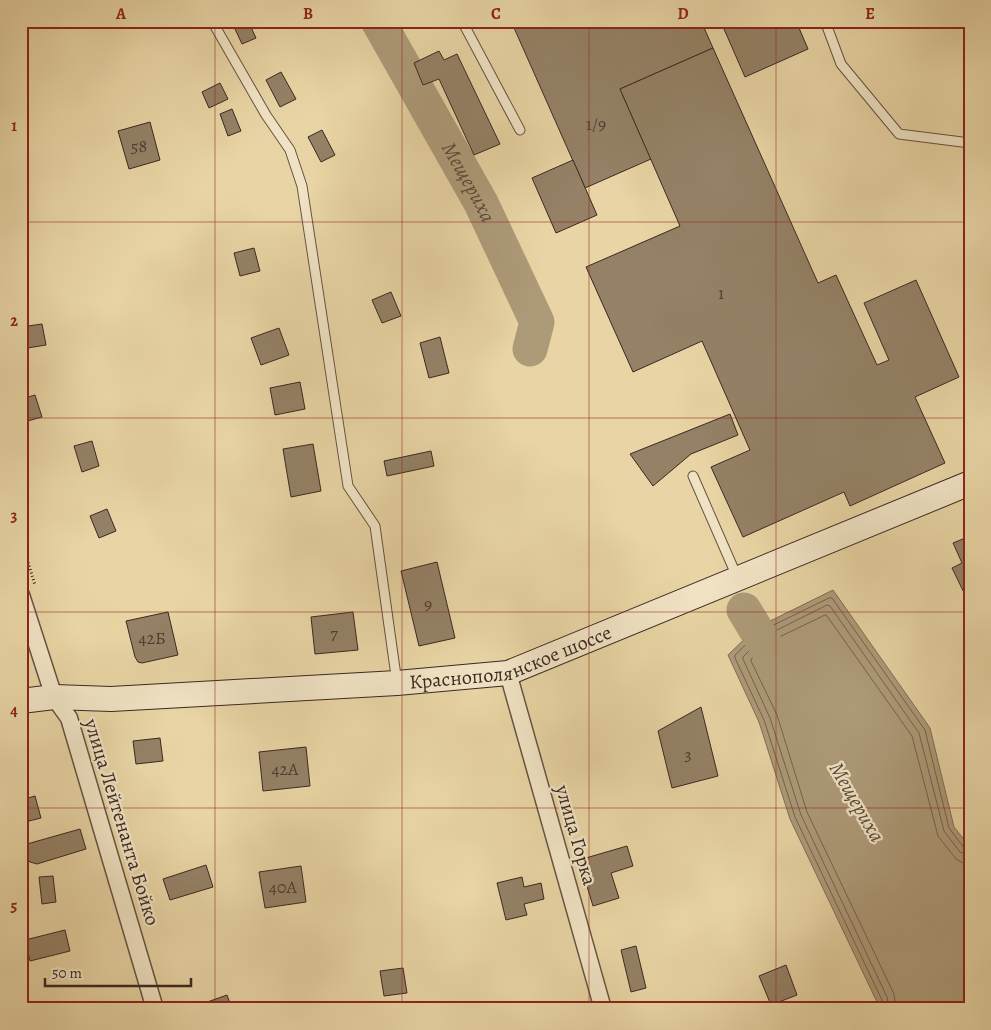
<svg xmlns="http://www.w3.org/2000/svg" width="991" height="1030" font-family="Alegreya,serif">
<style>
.water{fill:#ad9a78;stroke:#7f6c56}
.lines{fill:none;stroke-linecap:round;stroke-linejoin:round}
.shore{stroke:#74614d;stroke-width:1}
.river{stroke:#ad9a78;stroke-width:35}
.building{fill:#948166;stroke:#3a2822}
.service-casing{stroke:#665342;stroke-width:11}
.minor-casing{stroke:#665342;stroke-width:19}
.secondary-casing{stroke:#3a2822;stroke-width:26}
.path{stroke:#3a2822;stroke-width:3;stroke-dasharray:1 2.5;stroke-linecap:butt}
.service{stroke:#f0e3c4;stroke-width:9}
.minor{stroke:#f0e3c4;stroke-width:16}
.secondary{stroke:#f0e3c4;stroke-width:24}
.grid{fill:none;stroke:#8f2418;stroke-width:1;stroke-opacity:0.55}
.labels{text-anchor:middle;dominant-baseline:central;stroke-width:4.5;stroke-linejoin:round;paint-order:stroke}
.number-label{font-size:18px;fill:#503e33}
.street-label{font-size:20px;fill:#3a2822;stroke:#f0e3c4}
.water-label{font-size:21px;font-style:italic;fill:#5c4a3c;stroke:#f0e3c4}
.neatline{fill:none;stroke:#8f2418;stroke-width:2}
.grid-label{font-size:16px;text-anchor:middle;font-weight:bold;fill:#8f2418}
</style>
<rect width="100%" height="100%" fill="#e8d4a4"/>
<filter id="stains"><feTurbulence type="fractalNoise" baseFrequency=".004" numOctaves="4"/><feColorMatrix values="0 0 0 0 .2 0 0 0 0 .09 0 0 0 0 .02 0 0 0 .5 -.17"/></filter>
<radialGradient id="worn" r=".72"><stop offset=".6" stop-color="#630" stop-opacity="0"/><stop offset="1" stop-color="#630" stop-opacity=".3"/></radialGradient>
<path class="water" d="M 833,590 L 930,728 L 954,827 L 970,847 L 970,1009 L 878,1009 L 877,1002 L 790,819 L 759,722 L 728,655 L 756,628 Z"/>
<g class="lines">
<g class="shore">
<path d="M 883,1009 L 882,1000 L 795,817 L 764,720 L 735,658 L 735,655 L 759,632 L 829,598 L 832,598 L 925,730 L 949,828 L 964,848 L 970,850"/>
<path d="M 889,1009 L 887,997 L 801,815 L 770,718 L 743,659 L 743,657 L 763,637 L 827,605 L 830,606 L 919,733 L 944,831 L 960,852 L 970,856"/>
<path d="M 896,1009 L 894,994 L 807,812 L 777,715 L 751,661 L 752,658 L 767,643 L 825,615 L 827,616 L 912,736 L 938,836 L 956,859 L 963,863 L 970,863"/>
</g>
<g class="river">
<path id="s1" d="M 378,21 L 481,203 L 537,322 L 530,349"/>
<path d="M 744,610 L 780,669"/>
</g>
</g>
<g class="building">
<path d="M 511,21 L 701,21 L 713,48 L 620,89 L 651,159 L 585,188 Z"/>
<path d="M 743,21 L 796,21 L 808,49 L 745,77 L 724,29 Z"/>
<path d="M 249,23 L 256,38 L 242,44 L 235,29 Z"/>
<path d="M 970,34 L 970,52 L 964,36 Z"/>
<path d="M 713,48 L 818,283 L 836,275 L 877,365 L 889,360 L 864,303 L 916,280 L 959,377 L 915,397 L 945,463 L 850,506 L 844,492 L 743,537 L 711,467 L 750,450 L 702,341 L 633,372 L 586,267 L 680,226 L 620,89 Z"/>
<path d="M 439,51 L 444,60 L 457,54 L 500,144 L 474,155 L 439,79 L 423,85 L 414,63 Z"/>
<path d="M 281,72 L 296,99 L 280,107 L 266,80 Z"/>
<path d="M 220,83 L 228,99 L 209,108 L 202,92 Z"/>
<path d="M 232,109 L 241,131 L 228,136 L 220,114 Z"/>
<path d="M 150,122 L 160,160 L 129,169 L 118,131 Z"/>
<path d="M 322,130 L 335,155 L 321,162 L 308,137 Z"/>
<path d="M 573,160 L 597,215 L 556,233 L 532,178 Z"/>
<path d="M 254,248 L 260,271 L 240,276 L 234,253 Z"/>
<path d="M 391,292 L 401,316 L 382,323 L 372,300 Z"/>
<path d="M 42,324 L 46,345 L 21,349 L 21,327 Z"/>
<path d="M 279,328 L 289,355 L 261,365 L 251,338 Z"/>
<path d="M 440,337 L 449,373 L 429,378 L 420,343 Z"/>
<path d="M 300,382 L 305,409 L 275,415 L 270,388 Z"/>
<path d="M 35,395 L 42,417 L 24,422 L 21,414 L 21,399 Z"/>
<path d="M 730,414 L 738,435 L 691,454 L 653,486 L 630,454 Z"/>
<path d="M 92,441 L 99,466 L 82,472 L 74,446 Z"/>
<path d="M 313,444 L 321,491 L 291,497 L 283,449 Z"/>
<path d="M 431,451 L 434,466 L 387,476 L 384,461 Z"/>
<path d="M 107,509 L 116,531 L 99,538 L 90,516 Z"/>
<path d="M 970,536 L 970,605 L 952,568 L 962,563 L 953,543 Z"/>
<path d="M 437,562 L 455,638 L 419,646 L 401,571 Z"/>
<path d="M 168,612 L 178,655 L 142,663 L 138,662 L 135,657 L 126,621 Z"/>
<path d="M 353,612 L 358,650 L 315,654 L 311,617 Z"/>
<path d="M 701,707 L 718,776 L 672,788 L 658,731 Z"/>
<path d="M 160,738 L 163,761 L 136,764 L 133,741 Z"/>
<path d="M 306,747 L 310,786 L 263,791 L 259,752 Z"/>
<path d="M 35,796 L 41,818 L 21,823 L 21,800 Z"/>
<path d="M 80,829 L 86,849 L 37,864 L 30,862 L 25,857 L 25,851 L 27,844 Z"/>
<path d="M 627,846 L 633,866 L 611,873 L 619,898 L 593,906 L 579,860 Z"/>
<path d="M 206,865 L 213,887 L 170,900 L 163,879 Z"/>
<path d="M 301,866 L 306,902 L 265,908 L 259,872 Z"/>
<path d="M 53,876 L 56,902 L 42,904 L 39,877 Z"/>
<path d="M 522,877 L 524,887 L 541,883 L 544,899 L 524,904 L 527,915 L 506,920 L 497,883 Z"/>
<path d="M 65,930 L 70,951 L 30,961 L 25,940 Z"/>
<path d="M 636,946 L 646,988 L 631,992 L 621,950 Z"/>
<path d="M 786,965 L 797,995 L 771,1005 L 759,976 Z"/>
<path d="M 403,968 L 407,993 L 384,996 L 380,971 Z"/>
<path d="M 227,995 L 232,1009 L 197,1009 L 196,1006 Z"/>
<path d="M 415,1004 L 416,1009 L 386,1009 Z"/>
</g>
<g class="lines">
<defs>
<g id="service">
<path d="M 212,21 L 266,115 L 290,150 L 302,186 L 348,486 L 375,526 L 397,683"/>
<path d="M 462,21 L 520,130"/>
<path d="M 825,21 L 841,64 L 899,134 L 970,143"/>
<path d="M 693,476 L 738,579"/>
</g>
<g id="minor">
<path d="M 21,595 L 54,697 L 69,718 L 155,1009"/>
<path d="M 508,673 L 603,1009"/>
</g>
<g id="secondary">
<path id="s2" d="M 21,701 L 54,697 L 111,699 L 397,683 L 508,673 L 970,483"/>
</g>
</defs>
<use href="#service" class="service-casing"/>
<use href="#minor" class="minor-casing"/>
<use href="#secondary" class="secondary-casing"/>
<path class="path" d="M 21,539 L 35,585"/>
<use href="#service" class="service"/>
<use href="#minor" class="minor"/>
<use href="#secondary" class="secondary"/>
</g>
<path class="grid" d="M 215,21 L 215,1009M 402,21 L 402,1009M 589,21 L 589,1009M 776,21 L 776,1009M 21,222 L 970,222M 21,418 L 970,418M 21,612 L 970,612M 21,808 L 970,808"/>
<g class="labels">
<g class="number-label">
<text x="596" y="124">1/9</text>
<text x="139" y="146">58</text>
<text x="721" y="293">1</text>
<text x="428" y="604">9</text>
<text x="334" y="633">7</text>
<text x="152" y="638">42Б</text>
<text x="688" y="754">3</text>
<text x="285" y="769">42А</text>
<text x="283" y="887">40А</text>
</g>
<g class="street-label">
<text stroke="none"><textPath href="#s2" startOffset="494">Краснополянское шоссе</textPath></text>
<text transform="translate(122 822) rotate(73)">улица Лейтенанта Бойко</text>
<text transform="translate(576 835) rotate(74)">улица Горка</text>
</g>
<g class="water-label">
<text stroke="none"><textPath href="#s1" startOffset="185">Мещериха</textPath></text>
<text transform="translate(857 802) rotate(60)">Мещериха</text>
</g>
</g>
<rect width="991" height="1030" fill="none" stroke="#e8d4a4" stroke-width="55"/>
<path d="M45 978v8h146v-8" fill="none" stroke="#3a2822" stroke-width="2.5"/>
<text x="52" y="978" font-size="15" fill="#3a2822" stroke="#f0e3c4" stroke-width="4" paint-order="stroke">50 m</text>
<rect x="28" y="28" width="936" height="974" class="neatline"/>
<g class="grid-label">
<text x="121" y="19">A</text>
<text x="308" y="19">B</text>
<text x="496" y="19">C</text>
<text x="683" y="19">D</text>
<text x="870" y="19">E</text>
<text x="14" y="131">1</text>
<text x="14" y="326">2</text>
<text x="14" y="521">3</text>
<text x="14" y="716">4</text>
<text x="14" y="911">5</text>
</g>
<rect width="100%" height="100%" filter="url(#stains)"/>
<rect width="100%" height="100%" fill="url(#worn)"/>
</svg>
